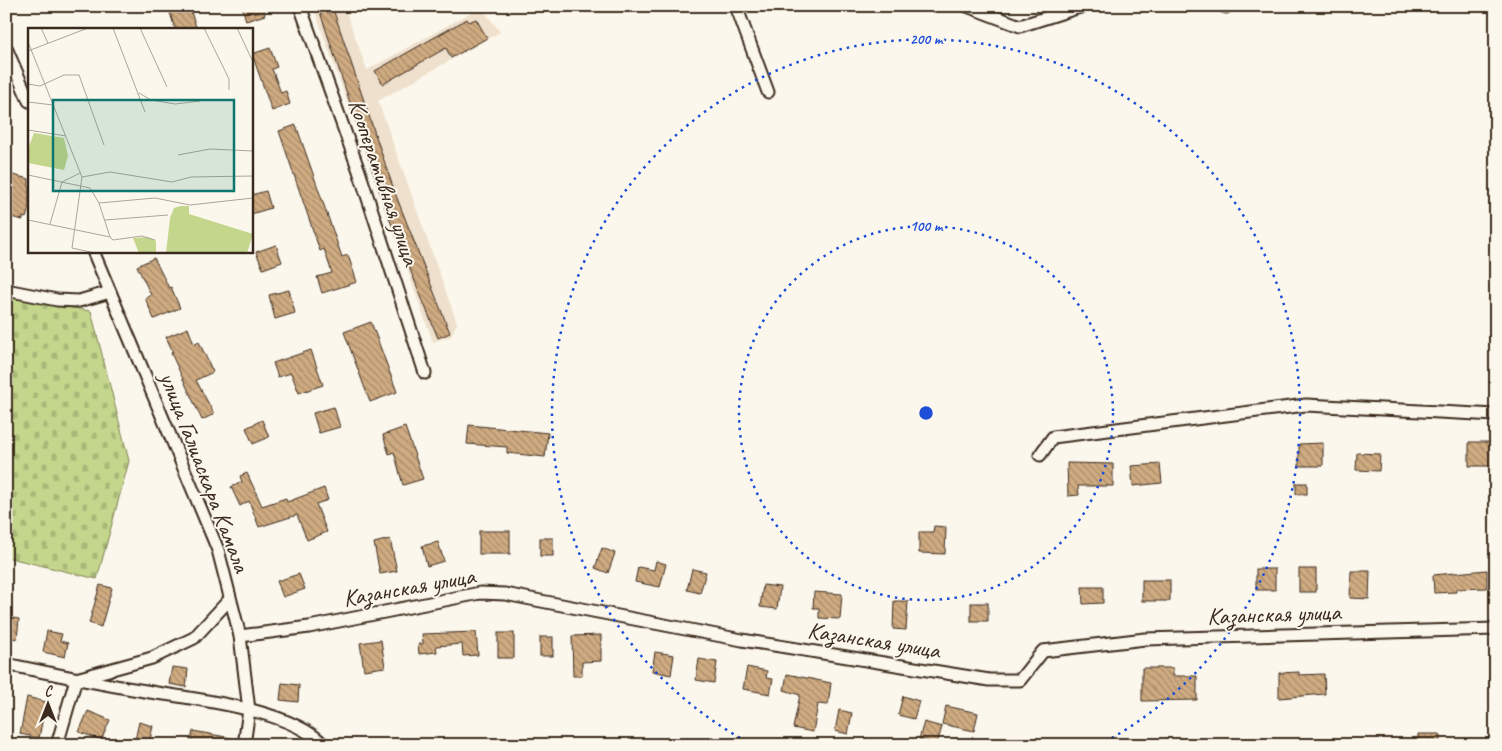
<svg xmlns="http://www.w3.org/2000/svg" width="1502" height="751" font-family="Caveat,sans-serif">
<style>
.built{fill:#eee0cc}
.cemetery{fill:url(#cemetery-stones);stroke:#7f8054}
.building{fill:url(#building-back-hatch);stroke:#3b2a1e}
.lines{fill:none;stroke-linecap:round;stroke-linejoin:round}
.minor-casing{stroke:#3b2a1e;stroke-width:15}
.minor{stroke:#fbf7ec;stroke-width:11}
.ring{fill:none;stroke:#1d4ed8;stroke-width:2.5;stroke-dasharray:2.5 5}
.labels{text-anchor:middle;dominant-baseline:central;stroke-width:4;stroke-linejoin:round;paint-order:stroke}
.street-label{font-size:24px;fill:#3b2a1e;stroke:#fbf7ec}
.inset-road{fill:none;stroke:#aea59a;stroke-width:1}
.view{fill:#0f766e;fill-opacity:0.15;stroke:#0f766e;stroke-width:2.5}
.inset-edge{fill:none;stroke:#3b2a1e;stroke-width:2.5}
.centre{fill:#1d4ed8;stroke:#fbf7ec;stroke-width:2.5}
.ring-label{font-size:15px;text-anchor:middle;font-weight:bold;fill:#1d4ed8;stroke:#fbf7ec;stroke-width:4;stroke-linejoin:round;paint-order:stroke}
</style>
<defs>
<pattern id="cemetery-stones" width="16" height="16" patternUnits="userSpaceOnUse" patternTransform="scale(1.25)"><rect width="16" height="16" fill="#c3d68b"/><path d="M2 7V4a2 2 0 0 1 4 0v3zM10 15v-3a2 2 0 0 1 4 0v3z" fill="#a8b878"/></pattern>
<pattern id="building-back-hatch" width="6" height="6" patternUnits="userSpaceOnUse" patternTransform="scale(1.25)"><rect width="6" height="6" fill="#cfab81"/><path d="M-1 5l2 2M0 0l6 6M5-1l2 2" fill="none" stroke="#a98b69"/></pattern>
</defs>
<rect width="100%" height="100%" fill="#fbf7ec"/>
<filter id="ink" filterUnits="userSpaceOnUse"><feTurbulence type="fractalNoise" baseFrequency=".02" numOctaves="2"/><feDisplacementMap in="SourceGraphic" scale="10" xChannelSelector="R" yChannelSelector="G"/><feConvolveMatrix kernelMatrix="1 2 1 2 8 2 1 2 1" color-interpolation-filters="sRGB"/></filter>
<g filter="url(#ink)">
<path class="built" d="M 313,6 L 344,6 L 367,70 L 481,7 L 500,32 L 378,101 L 457,323 L 451,336 L 433,342 Z"/>
<path class="cemetery" d="M 6,297 L 91,311 L 129,461 L 97,579 L 6,557 Z"/>
<g class="building">
<path d="M 168,6 L 189,6 L 196,27 L 175,29 Z"/>
<path d="M 242,6 L 263,6 L 265,15 L 246,21 Z"/>
<path d="M 318,6 L 332,6 L 395,193 L 450,333 L 438,338 L 385,208 Z"/>
<path d="M 467,19 L 469,22 L 476,19 L 487,38 L 451,58 L 446,48 L 383,84 L 375,71 Z"/>
<path d="M 270,48 L 277,67 L 272,69 L 281,93 L 286,91 L 290,104 L 272,111 L 252,54 Z"/>
<path d="M 296,125 L 342,257 L 348,255 L 357,282 L 322,293 L 317,277 L 332,273 L 324,249 L 320,251 L 279,131 Z"/>
<path d="M 9,174 L 29,179 L 29,208 L 26,218 L 23,217 L 23,220 L 6,216 L 8,194 L 6,186 Z"/>
<path d="M 266,191 L 271,208 L 251,214 L 251,195 Z"/>
<path d="M 276,245 L 282,262 L 263,269 L 256,252 Z"/>
<path d="M 154,258 L 169,288 L 171,287 L 180,308 L 154,319 L 145,298 L 151,295 L 137,266 Z"/>
<path d="M 289,290 L 295,313 L 275,319 L 269,295 Z"/>
<path d="M 371,322 L 397,392 L 370,402 L 344,332 Z"/>
<path d="M 188,328 L 194,344 L 199,342 L 213,372 L 196,380 L 214,414 L 202,420 L 171,353 L 173,352 L 166,337 Z"/>
<path d="M 311,350 L 323,385 L 299,393 L 291,373 L 278,377 L 273,363 Z"/>
<path d="M 334,407 L 340,427 L 319,433 L 313,413 Z"/>
<path d="M 262,420 L 269,437 L 253,444 L 246,428 Z"/>
<path d="M 469,425 L 548,433 L 545,457 L 507,453 L 507,447 L 467,444 Z"/>
<path d="M 405,427 L 423,479 L 403,485 L 394,452 L 389,454 L 383,435 Z"/>
<path d="M 1469,442 L 1492,442 L 1493,466 L 1469,466 Z"/>
<path d="M 1323,443 L 1323,466 L 1299,466 L 1299,444 Z"/>
<path d="M 1357,453 L 1380,454 L 1379,471 L 1356,470 Z"/>
<path d="M 1067,463 L 1113,464 L 1113,486 L 1078,486 L 1079,495 L 1068,496 Z"/>
<path d="M 1160,464 L 1162,483 L 1133,486 L 1131,466 Z"/>
<path d="M 247,473 L 262,506 L 286,498 L 287,502 L 324,488 L 328,500 L 316,504 L 327,532 L 307,540 L 297,515 L 259,527 L 249,501 L 240,506 L 231,487 L 242,482 L 240,476 Z"/>
<rect x="1296" y="483" width="11" height="11"/>
<path d="M 934,526 L 946,527 L 945,554 L 919,553 L 919,532 L 933,532 Z"/>
<rect x="479" y="531" width="31" height="23"/>
<rect x="540" y="538" width="13" height="18"/>
<path d="M 390,539 L 397,571 L 380,574 L 374,543 Z"/>
<path d="M 438,542 L 444,561 L 427,566 L 422,546 Z"/>
<path d="M 602,548 L 615,553 L 608,573 L 595,568 Z"/>
<path d="M 656,561 L 666,564 L 660,587 L 635,582 L 638,567 L 654,570 Z"/>
<path d="M 692,569 L 706,572 L 700,593 L 687,590 Z"/>
<rect x="1256" y="569" width="19" height="21"/>
<rect x="1299" y="569" width="17" height="23"/>
<path d="M 1487,570 L 1487,588 L 1456,589 L 1456,592 L 1434,593 L 1433,575 Z"/>
<path d="M 1351,571 L 1370,571 L 1369,599 L 1350,598 Z"/>
<path d="M 299,574 L 305,589 L 283,597 L 277,581 Z"/>
<rect x="1142" y="580" width="28" height="21"/>
<path d="M 100,585 L 112,588 L 101,627 L 89,623 Z"/>
<path d="M 763,585 L 780,587 L 777,609 L 760,607 Z"/>
<path d="M 1082,587 L 1103,587 L 1103,603 L 1083,604 Z"/>
<path d="M 814,592 L 842,594 L 840,619 L 819,618 L 819,608 L 813,608 Z"/>
<path d="M 894,601 L 908,601 L 906,630 L 893,629 Z"/>
<rect x="971" y="603" width="17" height="18"/>
<path d="M 6,617 L 19,619 L 17,639 L 6,637 Z"/>
<path d="M 47,631 L 62,634 L 60,641 L 68,643 L 65,657 L 43,652 Z"/>
<path d="M 476,632 L 478,655 L 463,656 L 462,644 L 436,646 L 437,652 L 419,654 L 418,644 L 423,644 L 422,634 Z"/>
<rect x="498" y="633" width="16" height="25"/>
<path d="M 601,635 L 601,661 L 582,662 L 582,676 L 573,676 L 572,636 Z"/>
<rect x="540" y="637" width="13" height="19"/>
<path d="M 381,640 L 385,667 L 364,670 L 360,643 Z"/>
<path d="M 655,652 L 674,655 L 671,675 L 652,671 Z"/>
<path d="M 699,659 L 717,662 L 714,683 L 696,680 Z"/>
<path d="M 172,667 L 188,669 L 186,687 L 169,684 Z"/>
<path d="M 747,667 L 767,671 L 766,678 L 773,679 L 770,694 L 743,689 Z"/>
<path d="M 1142,668 L 1173,668 L 1173,676 L 1197,676 L 1197,700 L 1142,701 Z"/>
<path d="M 1299,672 L 1299,675 L 1324,674 L 1325,694 L 1279,698 L 1279,673 Z"/>
<path d="M 787,674 L 831,683 L 828,705 L 818,704 L 813,732 L 793,728 L 800,695 L 784,690 Z"/>
<path d="M 282,683 L 299,685 L 298,702 L 280,700 Z"/>
<path d="M 903,696 L 919,701 L 914,719 L 898,715 Z"/>
<path d="M 27,697 L 46,702 L 39,738 L 20,734 Z"/>
<path d="M 946,706 L 978,713 L 974,731 L 942,724 Z"/>
<path d="M 839,710 L 852,713 L 848,734 L 835,731 Z"/>
<path d="M 88,711 L 110,720 L 101,740 L 79,732 Z"/>
<path d="M 139,722 L 153,726 L 149,744 L 135,740 Z"/>
<path d="M 924,722 L 942,727 L 937,744 L 919,739 Z"/>
<path d="M 193,731 L 237,739 L 237,745 L 190,745 Z"/>
<path d="M 1418,734 L 1440,734 L 1440,744 L 1418,745 Z"/>
</g>
<g class="lines">
<defs>
<g id="minor">
<path d="M 300,6 L 359,171 L 425,373"/>
<path d="M 736,6 L 768,92"/>
<path d="M 967,6 L 1020,26 L 1083,6"/>
<path d="M 1223,6 L 1226,7"/>
<path d="M 6,48 L 29,101"/>
<path d="M 93,251 L 218,550 L 240,636 L 249,710 L 244,745"/>
<path d="M 6,290 L 57,300 L 79,301 L 110,292"/>
<path d="M 1040,455 L 1053,437 L 1306,405 L 1496,415"/>
<path d="M 240,636 L 309,627 L 480,593 L 505,594 L 742,640 L 989,680 L 1020,680 L 1043,651 L 1145,639 L 1496,629"/>
<path d="M 6,664 C 49,673 91,682 133,689 C 187,699 286,706 324,745"/>
<path d="M 57,745 L 76,679 L 152,658 L 194,638 L 230,599"/>
</g>
</defs>
<use href="#minor" class="minor-casing"/>
<use href="#minor" class="minor"/>
</g>
</g>
<g class="ring">
<circle cx="926" cy="413" r="187"/>
<path d="M753 745A374 374 0 1 1 1099 745"/>
</g>
<g class="labels">
<g class="street-label">
<text transform="translate(384 182) rotate(71)">Кооперативная улица</text>
<text transform="translate(205 472) rotate(69)">улица Галиаскара Камала</text>
<text transform="translate(409 587) rotate(-10)">Казанская улица</text>
<text transform="translate(1274 614) rotate(-2)">Казанская улица</text>
<text transform="translate(874 640) rotate(9)">Казанская улица</text>
</g>
</g>
<g transform="translate(28 28)">
<rect width="225" height="225" fill="#fbf7ec"/>
<path d="M 153,178 L 161,178 L 161,186 L 225,206 L 219,225 L 138,225 L 142,190 L 146,180 ZM 120,209 L 128,213 L 128,225 L 111,225 L 105,210 Z" fill="#c3d68b"/>
<path d="M 6,105 L 36,110 L 40,128 L 36,142 L 0,135 L 0,121 Z" fill="#c3d68b"/>
<path class="inset-road" d="M 13,0 L 20,15M 85,0 L 117,84M 112,0 L 139,59M 176,0 L 201,51 L 201,62M 209,0 L 225,34M 0,14 L 54,149 L 44,220 L 67,225M 0,23 L 60,0M 0,56 L 12,58 L 36,47 L 51,47 L 76,117M 111,65 L 123,72 L 147,76 L 172,73M 0,74 L 25,77M 0,102 L 38,108M 150,127 L 182,121 L 225,123M 0,147 L 62,160 L 71,175 L 82,209M 54,149 L 82,144 L 144,154 L 163,149 L 225,148M 71,175 L 127,170 L 162,177 L 225,170M 0,192 L 82,209 L 85,212 L 114,208 L 127,212M 77,192 L 140,187M 22,196 L 34,154 L 52,145"/>
<path class="view" d="M 25,72 L 206,72 L 206,163 L 25,163 Z"/>
<rect width="225" height="225" class="inset-edge"/>
</g>
<circle cx="926" cy="413" r="8" class="centre"/>
<g class="ring-label">
<text x="926" y="44">200 m</text>
<text x="926" y="231">100 m</text>
</g>
<rect width="1502" height="751" fill="none" stroke="#fbf7ec" stroke-width="25"/>
<rect x="12" y="12" width="1477" height="726" fill="none" stroke="#3b2a1e" stroke-width="2" filter="url(#ink)"/>
<g transform="translate(48 704)" stroke="#fbf7ec" stroke-width="4" paint-order="stroke">
<path d="M0-4L9 19L0 12L-9 19Z" fill="#3b2a1e"/>
<text y="-8" font-size="14" font-weight="bold" text-anchor="middle" fill="#3b2a1e">С</text>
</g>
</svg>
